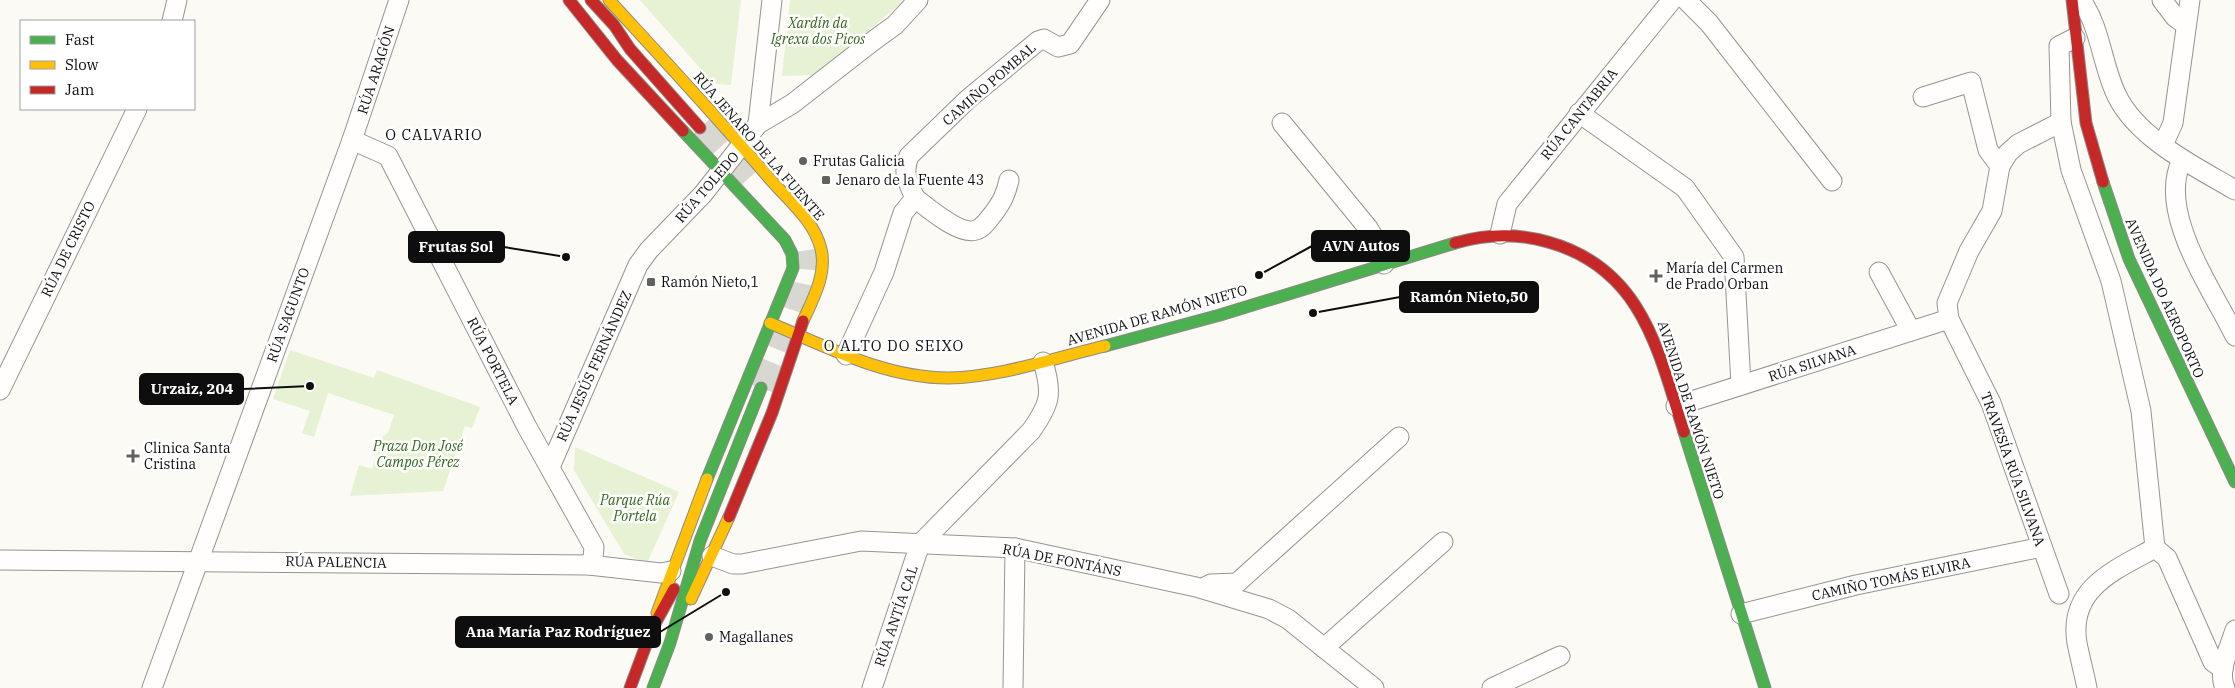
<svg xmlns="http://www.w3.org/2000/svg" width="2235" height="688" font-family="'IBM Plex Serif',serif">
<style>
.green{fill:#e7f1d3}
.lines{fill:none;stroke-linecap:round;stroke-linejoin:round}
.primary-tunnel{stroke:#d8d7d2;stroke-width:28;stroke-dasharray:28 14;stroke-linecap:butt}
.street-casing{stroke:#959492;stroke-width:21}
.fast-casing{stroke:#8c8b88;stroke-width:13}
.slow-casing{stroke:#8c8b88;stroke-width:13}
.jam-casing{stroke:#8c8b88;stroke-width:13}
.street{stroke:#fffefd;stroke-width:19}
.fast{stroke:#4caf50;stroke-width:11}
.slow{stroke:#ffc107;stroke-width:11}
.jam{stroke:#c62828;stroke-width:11}
.poi-dot{fill:#61615e;stroke:#fff;stroke-width:2}
.labels{text-anchor:middle;dominant-baseline:central;stroke-width:5;stroke-linejoin:round;paint-order:stroke}
.park-label{font-size:14px;font-style:italic;fill:#32671d;stroke:#fff}
.street-label{font-size:14px;fill:#0e0e0e;stroke:#fff}
.poi-label{font-size:14px;fill:#0e0e0e;stroke:#fff;text-anchor:start}
.neighbourhood-label{font-size:15px;letter-spacing:1px;fill:#0e0e0e;stroke:#fff}
.leader{fill:none;stroke:#0e0e0e;stroke-width:2}
.callout-dot{fill:#0e0e0e;stroke:#fff;stroke-width:2}
.callout{fill:#0e0e0e;stroke:#0e0e0e;stroke-width:2}
.callout-label{font-size:15px;text-anchor:middle;font-weight:bold;fill:#fff}
</style>
<rect width="100%" height="100%" fill="#fcfaf4"/>
<g class="green">
<path d="M 640,0 L 741,0 L 731,85 L 714,84 Z"/>
<path d="M 790,0 L 902,0 L 899,5 L 815,75 L 782,76 Z"/>
<path d="M 290,350 L 374,378 L 377,370 L 480,407 L 472,428 L 465,426 L 443,491 L 350,496 L 359,465 L 372,469 L 383,436 L 388,433 L 394,415 L 328,393 L 314,437 L 302,433 L 310,411 L 273,399 Z"/>
<path d="M 575,447 L 679,492 L 647,563 L 624,554 L 574,470 Z"/>
</g>
<g class="lines">
<g class="primary-tunnel">
<path d="M 700,128 L 748,181"/>
<path d="M 761,388 C 774,352 808,287 802,251"/>
</g>
<defs>
<g id="street">
<path d="M 1686,0 L 1709,23 L 1832,181"/>
<path d="M 2081,0 C 2101,28 2102,66 2117,96 C 2138,139 2196,167 2235,190"/>
<path d="M 2162,0 L 2175,17 L 2186,25"/>
<path d="M 172,21 L 177,0"/>
<path d="M 2075,38 L 2059,46 L 2061,122 L 2071,170 L 2111,281 L 2141,411 L 2155,548 L 2167,558 L 2213,662 L 2223,669"/>
<path d="M 1923,97 L 1971,82 L 1988,150 L 2000,166"/>
<path d="M 1579,113 L 1685,188 L 1734,257 L 1741,385"/>
<path d="M 1282,123 L 1368,228 L 1379,246 L 1384,264"/>
<path d="M 758,124 L 772,0"/>
<path d="M 352,140 L 388,156 L 527,427 L 594,547 L 593,558 L 589,565"/>
<path d="M 2163,145 L 2173,123 L 2190,0"/>
<path d="M 2182,160 C 2156,212 2213,290 2235,336"/>
<path d="M 915,198 C 927,207 960,236 976,230 C 983,228 988,220 993,214 C 1002,202 1006,194 1009,180"/>
<path d="M 1500,234 L 1507,204 L 1672,0"/>
<path d="M 1879,272 L 1911,331"/>
<path d="M 846,355 L 884,272 L 903,213 L 915,198 C 908,182 902,173 909,156 L 968,99 L 1038,41 L 1044,39 L 1058,47 L 1070,44 L 1100,0"/>
<path d="M 0,390 L 137,109"/>
<path d="M 1676,406 L 1949,319"/>
<path d="M 550,467 L 638,265 L 649,250 L 703,194 L 758,124 L 792,104 L 873,41 L 895,25 L 918,0"/>
<path d="M 712,556 L 733,564 L 742,564 L 861,541 L 1015,548 L 1196,587 L 1269,609 L 1288,619 L 1374,688"/>
<path d="M 0,560 L 589,565 L 661,573 L 671,571"/>
<path d="M 1205,587 L 1211,584 L 1237,583 L 1399,437"/>
<path d="M 2059,594 L 1991,403 L 1949,319 L 1947,303 L 1969,251 L 1992,211 L 2000,166 L 2008,153 L 2018,144 L 2061,122"/>
<path d="M 1741,614 L 1856,585 L 2042,547"/>
<path d="M 1324,648 L 1443,542"/>
<path d="M 152,688 L 352,140 L 399,0"/>
<path d="M 872,688 L 920,544 L 1031,431 C 1050,404 1053,394 1043,362"/>
<path d="M 1013,688 L 1015,548"/>
<path d="M 1492,688 L 1560,656"/>
<path d="M 2087,688 C 2084,673 2080,658 2077,643 C 2068,588 2115,570 2155,548"/>
<path d="M 2225,688 C 2217,671 2230,647 2235,630"/>
</g>
<g id="fast">
<path d="M 683,131 L 785,240 L 792,254 L 793,268 L 707,479"/>
<path d="M 2103,182 L 2129,259 L 2235,482"/>
<path d="M 1105,346 L 1220,315 L 1455,243"/>
<path d="M 1684,432 L 1765,688"/>
<path d="M 653,688 L 670,643 L 700,541 L 761,388"/>
</g>
<g id="slow">
<path d="M 609,0 C 663,59 718,118 770,179 C 788,200 814,220 821,249 C 827,274 813,299 803,321"/>
<path d="M 770,323 C 827,347 885,378 948,378 C 1001,377 1054,358 1105,346"/>
<path d="M 691,599 L 729,517"/>
<path d="M 657,613 L 707,479"/>
</g>
<g id="jam">
<path d="M 569,0 L 617,60 L 683,131"/>
<path d="M 591,0 L 614,25 L 630,49 L 700,128"/>
<path d="M 2072,0 L 2086,123 L 2103,182"/>
<path d="M 1455,243 C 1486,234 1517,233 1548,242 C 1642,268 1658,350 1684,432"/>
<path d="M 729,517 L 772,413 L 803,321"/>
<path d="M 630,688 L 652,629 L 674,589"/>
</g>
</defs>
<use href="#street" class="street-casing"/>
<use href="#fast" class="fast-casing"/>
<use href="#slow" class="slow-casing"/>
<use href="#jam" class="jam-casing"/>
<use href="#street" class="street"/>
<use href="#fast" class="fast"/>
<use href="#slow" class="slow"/>
<use href="#jam" class="jam"/>
</g>
<g class="poi-dot">
<circle cx="803" cy="161" r="5"/>
<rect x="821" y="175" width="10" height="10" rx="2.5"/>
<path d="M1653.5 268.5h5v5h5v5h-5v5h-5v-5h-5v-5h5z"/>
<rect x="646" y="277" width="10" height="10" rx="2.5"/>
<path d="M130.5 448.5h5v5h5v5h-5v5h-5v-5h-5v-5h5z"/>
<circle cx="709" cy="637" r="5"/>
</g>
<g class="labels">
<g class="park-label">
<text x="818" y="23">Xardín da<tspan x="818" dy="16">Igrexa dos Picos</tspan></text>
<text x="418" y="446">Praza Don José<tspan x="418" dy="16">Campos Pérez</tspan></text>
<text x="635" y="500">Parque Rúa<tspan x="635" dy="16">Portela</tspan></text>
</g>
<g class="street-label">
<text transform="translate(376 70) rotate(-72)">RÚA ARAGÓN</text>
<text transform="translate(989 84) rotate(-41)">CAMIÑO POMBAL</text>
<text transform="translate(1579 114) rotate(-51)">RÚA CANTABRIA</text>
<text transform="translate(759 146) rotate(49)">RÚA JENARO DE LA FUENTE</text>
<text transform="translate(707 187) rotate(-49)">RÚA TOLEDO</text>
<text transform="translate(68 249) rotate(-64)">RÚA DE CRISTO</text>
<text transform="translate(2165 298) rotate(66)">AVENIDA DO AEROPORTO</text>
<text transform="translate(288 315) rotate(-70)">RÚA SAGUNTO</text>
<text transform="translate(1157 315) rotate(-16)">AVENIDA DE RAMÓN NIETO</text>
<text transform="translate(493 361) rotate(63)">RÚA PORTELA</text>
<text transform="translate(1812 363) rotate(-18)">RÚA SILVANA</text>
<text transform="translate(594 366) rotate(-66)">RÚA JESÚS FERNÁNDEZ</text>
<text transform="translate(1691 410) rotate(72)">AVENIDA DE RAMÓN NIETO</text>
<text transform="translate(2013 469) rotate(70)">TRAVESÍA RÚA SILVANA</text>
<text transform="translate(1062 560) rotate(11)">RÚA DE FONTÁNS</text>
<text transform="translate(336 562) rotate(1)">RÚA PALENCIA</text>
<text transform="translate(1891 579) rotate(-12)">CAMIÑO TOMÁS ELVIRA</text>
<text transform="translate(896 616) rotate(-71)">RÚA ANTÍA CAL</text>
</g>
<g class="poi-label">
<text x="813" y="161">Frutas Galicia</text>
<text x="836" y="180">Jenaro de la Fuente 43</text>
<text x="1666" y="268">María del Carmen<tspan x="1666" dy="16">de Prado Orban</tspan></text>
<text x="661" y="282">Ramón Nieto,1</text>
<text x="144" y="448">Clinica Santa<tspan x="144" dy="16">Cristina</tspan></text>
<text x="719" y="637">Magallanes</text>
</g>
<g class="neighbourhood-label">
<text x="434" y="134">O CALVARIO</text>
<text x="894" y="345">O ALTO DO SEIXO</text>
</g>
</g>
<path class="leader" d="M1259 275L1312 246M566 257L504 247M1313 313L1400 297M310 386L243 389M726 592L660 632"/>
<g class="callout-dot">
<circle cx="1259" cy="275" r="5"/>
<circle cx="566" cy="257" r="5"/>
<circle cx="1313" cy="313" r="5"/>
<circle cx="310" cy="386" r="5"/>
<circle cx="726" cy="592" r="5"/>
</g>
<g class="callout">
<rect x="1312" y="231" width="97" height="30" rx="5"/>
<rect x="409" y="232" width="95" height="30" rx="5"/>
<rect x="1400" y="282" width="138" height="30" rx="5"/>
<rect x="140" y="374" width="103" height="30" rx="5"/>
<rect x="456" y="617" width="204" height="30" rx="5"/>
</g>
<g class="callout-label">
<text x="1361" y="251">AVN Autos</text>
<text x="456" y="252">Frutas Sol</text>
<text x="1469" y="302">Ramón Nieto,50</text>
<text x="192" y="394">Urzaiz, 204</text>
<text x="558" y="637">Ana María Paz Rodríguez</text>
</g>
<rect x="20" y="20" width="175" height="90" fill="#ffffff" stroke="#9f9f9f"/>
<rect x="30" y="36" width="25" height="8" fill="#4caf50" stroke="#9f9f9f"/>
<text x="65" y="45" font-size="15" fill="#0e0e0e">Fast</text>
<rect x="30" y="61" width="25" height="8" fill="#ffc107" stroke="#9f9f9f"/>
<text x="65" y="70" font-size="15" fill="#0e0e0e">Slow</text>
<rect x="30" y="86" width="25" height="8" fill="#c62828" stroke="#9f9f9f"/>
<text x="65" y="95" font-size="15" fill="#0e0e0e">Jam</text>
</svg>
